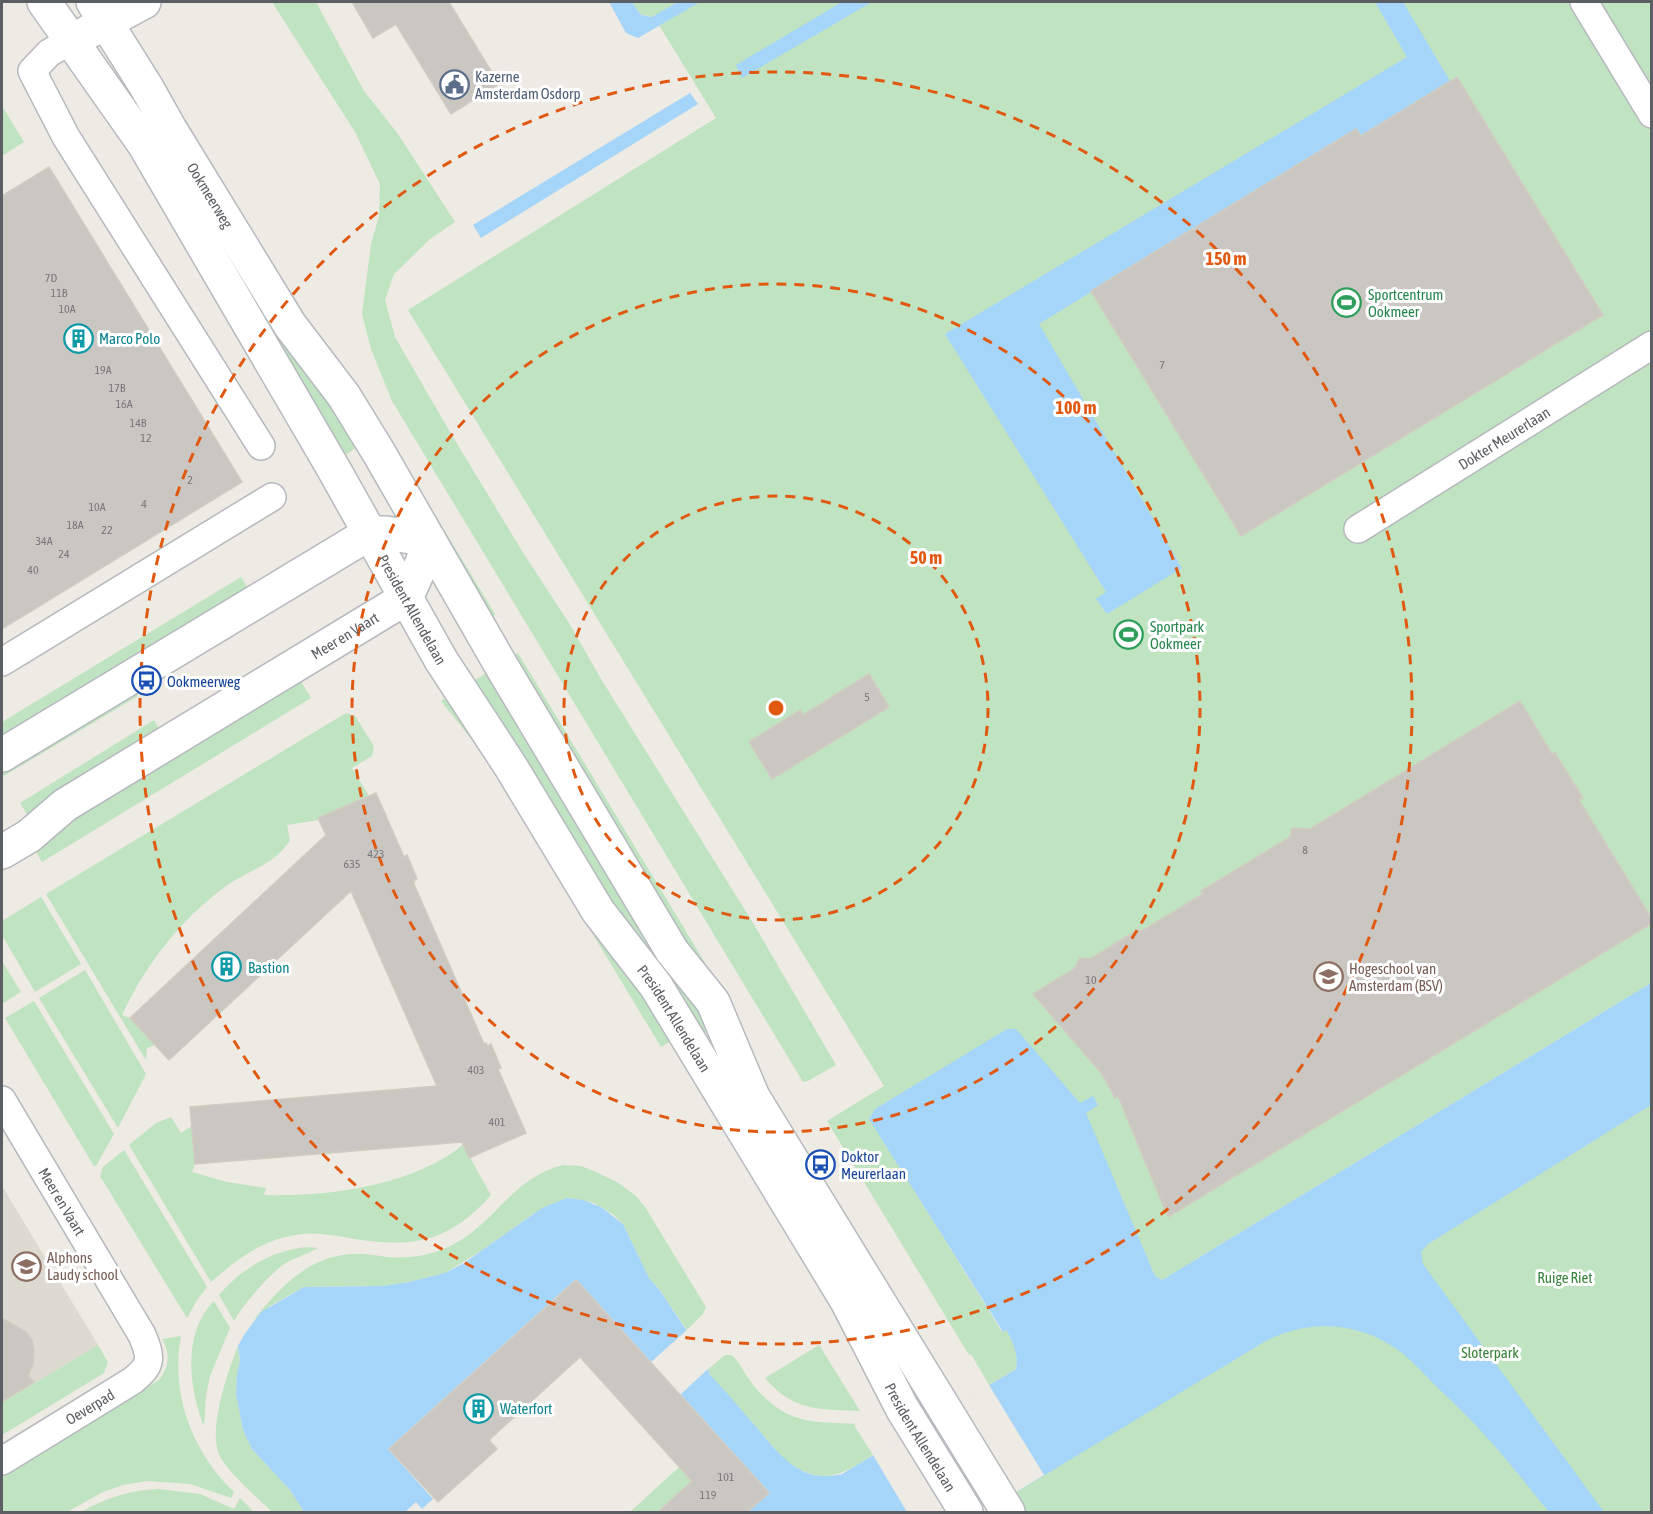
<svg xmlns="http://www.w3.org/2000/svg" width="1653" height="1514" font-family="'Asap Condensed',sans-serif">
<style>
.education{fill:#dddad1}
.green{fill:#c0e3c1}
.water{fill:#a6d5fa}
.pier{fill:#edebe3}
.building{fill:#cac7c2;stroke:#d1ccc1;stroke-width:1.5}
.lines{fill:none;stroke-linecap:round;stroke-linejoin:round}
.street-casing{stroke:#b5b8bc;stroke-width:30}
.secondary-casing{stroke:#b6b9be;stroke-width:36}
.street{stroke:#fff;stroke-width:27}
.secondary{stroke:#fff;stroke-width:33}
.ring{fill:none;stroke:#e15910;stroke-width:3;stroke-dasharray:10 8}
.labels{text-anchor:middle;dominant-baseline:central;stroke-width:6;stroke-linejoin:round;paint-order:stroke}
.number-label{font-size:12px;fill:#77787b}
.service-label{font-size:15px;fill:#4e5e75;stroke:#fff;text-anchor:start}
.street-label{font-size:15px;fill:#5b5e63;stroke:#fff}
.leisure-label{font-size:15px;fill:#27864d;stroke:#fff;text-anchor:start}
.culture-label{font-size:15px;fill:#0d838f;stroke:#fff;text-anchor:start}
.transit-label{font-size:15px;fill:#164399;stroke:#fff;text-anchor:start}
.education-label{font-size:15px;fill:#785e54;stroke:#fff;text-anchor:start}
.park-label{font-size:15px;fill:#3a833d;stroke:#fff}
.centre{fill:#e15910;stroke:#fff;stroke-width:3}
.ring-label{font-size:18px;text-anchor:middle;font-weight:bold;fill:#e15910;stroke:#fff;stroke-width:6;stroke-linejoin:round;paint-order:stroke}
</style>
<rect width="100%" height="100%" fill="#edebe3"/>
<path class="education" d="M 2,1186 L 98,1345 L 2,1403 Z"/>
<g class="green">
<path d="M 272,2 L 316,2 L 364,91 L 398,134 L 455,222 L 430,239 L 394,274 L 385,300 L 395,337 L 447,427 L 522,551 L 569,623 L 601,679 L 753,923 L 836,1065 L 808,1081 L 803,1082 L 392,401 L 371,349 L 362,314 L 371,244 L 379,216 L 380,184 L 355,132 Z"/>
<path d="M 632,2 L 1651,2 L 1651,983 L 1162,1280 L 1155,1276 L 1149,1262 L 891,1099 L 875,1109 L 870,1119 L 1002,1332 L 1006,1330 C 1013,1341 1019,1356 1016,1369 L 989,1385 L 971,1354 L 969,1355 L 827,1121 L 884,1086 L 408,310 L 716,118 L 654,17 L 641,15 Z"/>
<path d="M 2,106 L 24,142 L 2,156 Z"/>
<path d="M 181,187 L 362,443 L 343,457 Z"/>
<path d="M 405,470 L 409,472 L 495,614 L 493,620 Z"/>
<path d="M 241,577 L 251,593 L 2,746 L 2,722 Z"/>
<path d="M 518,653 L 725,996 L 719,1000 L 512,656 Z"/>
<path d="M 488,672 L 701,998 L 708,1029 L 702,1039 L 467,685 Z"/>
<path d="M 300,680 L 311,698 L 42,862 L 31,843 Z"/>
<path d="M 131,685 L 138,696 L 4,776 L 2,772 L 2,764 Z"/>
<path d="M 451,694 L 679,1037 L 661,1047 L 487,759 L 441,701 Z"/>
<path d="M 346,713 L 355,716 L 374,746 L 372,756 L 352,768 L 369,796 L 319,820 L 287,825 L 290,841 C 285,847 280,853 274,858 C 259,869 241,875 226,886 C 180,920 146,964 122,1015 L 130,1018 L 156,1045 L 147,1048 L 146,1060 L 46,894 Z"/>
<path d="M 154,720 L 161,732 L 32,822 L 20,803 Z"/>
<path d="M 41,897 L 81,964 L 35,992 L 2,935 L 2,921 Z"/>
<path d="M 2,961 L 21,992 L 2,1004 Z"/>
<path d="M 85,970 L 146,1074 L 118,1128 L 39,998 Z"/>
<path d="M 34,1001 L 114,1134 L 96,1166 L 94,1166 L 5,1018 Z"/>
<path d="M 1651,1068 L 1651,1512 L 910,1512 Z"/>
<path d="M 171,1117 L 181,1133 L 192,1126 L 195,1164 L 192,1172 L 227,1182 L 266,1188 L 264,1195 C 328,1197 412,1186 463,1145 L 491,1195 C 452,1239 418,1248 361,1240 C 341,1237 322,1232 302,1234 C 265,1238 238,1258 211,1282 L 129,1145 L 156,1123 Z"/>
<path d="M 124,1150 L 207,1287 L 197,1300 L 187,1318 L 100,1176 L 103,1167 Z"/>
<path d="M 563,1165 L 581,1166 L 598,1173 L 617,1182 L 636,1196 L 645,1207 L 706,1307 L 703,1314 L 687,1330 L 661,1292 L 649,1278 L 623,1224 L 614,1215 L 594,1203 L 568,1198 L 533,1214 L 484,1249 L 445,1273 L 409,1282 L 383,1286 L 304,1287 L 270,1306 L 253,1321 C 279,1288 310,1254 356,1254 C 366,1253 377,1256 387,1257 C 410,1259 434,1255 454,1244 C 496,1222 512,1178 563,1165 Z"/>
<path d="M 308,1247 L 318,1248 C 309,1253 296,1258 289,1261 C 273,1269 243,1305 234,1321 L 219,1295 C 241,1269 272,1250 308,1247 Z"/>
<path d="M 214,1301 L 230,1328 L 210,1376 L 206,1396 L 204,1426 C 189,1389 182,1332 214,1301 Z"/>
<path d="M 181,1336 C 170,1393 192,1452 234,1492 L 231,1498 L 190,1484 L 147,1481 L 123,1485 L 103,1492 L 67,1512 L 2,1512 L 2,1476 L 159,1380 C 169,1368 171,1353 162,1339 Z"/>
<path d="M 98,1345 L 108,1362 L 104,1373 L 2,1435 L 2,1403 Z"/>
<path d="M 819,1345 L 860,1411 C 819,1409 794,1412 765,1378 Z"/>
<path d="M 238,1346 L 240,1361 L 237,1374 L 236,1394 L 243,1430 L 252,1449 L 290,1490 L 304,1512 L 272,1512 C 258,1498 226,1471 219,1454 C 208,1430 228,1370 238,1346 Z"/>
<path d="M 725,1355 L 731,1355 L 734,1357 C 743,1368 749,1381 758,1391 C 790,1425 814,1422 856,1424 L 854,1425 L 873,1455 C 838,1478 819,1486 784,1459 L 710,1375 L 707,1370 Z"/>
<path d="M 690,1457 L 703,1471 L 658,1512 L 630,1512 Z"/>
<path d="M 159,1489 L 200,1494 L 234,1509 L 240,1498 L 254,1512 L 81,1512 C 106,1498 130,1490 159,1489 Z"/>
</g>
<g class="water">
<path d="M 609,2 L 632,2 L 641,15 L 652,17 L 678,2 L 700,2 L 638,38 L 626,33 Z"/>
<path d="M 842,2 L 872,2 L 742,78 L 736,65 Z"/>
<path d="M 1375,2 L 1403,2 L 1450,81 L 1361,136 L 1356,129 L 1039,324 L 1182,568 L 1107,614 L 1096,599 L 1106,592 L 945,334 L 1407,57 Z"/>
<path d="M 690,93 L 698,104 L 481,238 L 473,225 Z"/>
<path d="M 1651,983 L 1651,1105 L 1428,1244 L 1421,1252 L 1423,1264 L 1604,1512 L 1549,1512 C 1515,1470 1482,1428 1442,1392 C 1427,1378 1413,1360 1395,1348 C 1356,1321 1306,1319 1264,1342 L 984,1512 L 747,1512 L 769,1492 L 576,1279 L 388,1449 L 433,1499 L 422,1509 L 416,1502 L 405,1512 L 304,1512 L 290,1490 L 252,1449 L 243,1430 L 236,1394 L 237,1374 L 240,1361 L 238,1346 L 244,1335 L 261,1312 L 304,1287 L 383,1286 L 409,1282 L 445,1273 L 464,1263 L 542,1208 L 567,1198 L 583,1200 L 601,1207 L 623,1224 L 649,1278 L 661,1292 L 685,1328 L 706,1354 L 706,1365 L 710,1375 C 727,1392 741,1410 757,1428 C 781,1456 801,1484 842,1474 L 1016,1369 C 1019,1357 1013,1341 1006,1330 L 1003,1332 L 869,1119 L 875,1109 L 1007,1029 L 1016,1029 L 1080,1103 L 1093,1096 L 1098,1105 L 1086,1113 L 1155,1276 L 1162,1280 Z"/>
</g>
<g class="pier">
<path d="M 689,1328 L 709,1353 L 710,1367 L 680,1395 L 651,1362 Z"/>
<path d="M 989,1385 L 1044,1475 L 984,1512 L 907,1512 L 873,1455 Z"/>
</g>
<g class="building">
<path d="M 352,2 L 449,2 L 499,84 L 451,114 L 396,24 L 373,38 Z"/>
<path d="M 1457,77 L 1603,315 L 1241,536 L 1091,291 L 1356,129 L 1361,136 Z"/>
<path d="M 49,167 L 242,482 L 2,629 L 2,196 Z"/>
<path d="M 869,674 L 889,707 L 772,779 L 749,742 L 800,710 L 803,715 Z"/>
<path d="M 1520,701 L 1552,754 L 1555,753 L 1583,798 L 1579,800 L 1652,919 L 1652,923 L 1168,1217 L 1118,1096 L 1115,1098 L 1102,1074 L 1033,994 L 1074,969 L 1080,958 L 1090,959 L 1139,929 L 1140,932 L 1203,894 L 1201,891 L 1290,837 L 1292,828 L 1310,829 Z"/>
<path d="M 376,793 L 404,857 L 407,855 L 417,879 L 414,881 L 414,884 L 484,1044 L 486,1043 L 487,1046 L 491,1044 L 501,1068 L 498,1069 L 526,1133 L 469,1158 L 462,1142 L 195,1164 L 190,1107 L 437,1086 L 351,891 L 169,1060 L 130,1018 L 326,835 L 318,818 Z"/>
<path d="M 576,1280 L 769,1493 L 747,1512 L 658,1512 L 692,1481 L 580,1357 L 489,1440 L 497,1449 L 438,1502 L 389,1449 Z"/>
<path d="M 2,1318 L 26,1332 L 32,1340 L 34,1350 L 33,1364 L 28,1376 L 34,1382 L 2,1402 Z"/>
</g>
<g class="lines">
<defs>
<g id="street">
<path d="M 1584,2 L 1652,114"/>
<path d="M 70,41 L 49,53 L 32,71 L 66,137 L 261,446"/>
<path id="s1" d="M 1358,529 L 1652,345"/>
<path d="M 2,662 L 272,497"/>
<path id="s2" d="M 2,1100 L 142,1335 C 152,1359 152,1365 132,1381 L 2,1461"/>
</g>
<g id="secondary">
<path id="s3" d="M 44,2 L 144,144 L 332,466 L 441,660 L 511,767 L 598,911 L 656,986 L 847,1301 L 902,1408 L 966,1512"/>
<path id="s4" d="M 93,2 L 147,88 L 170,129 L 290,325 L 344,396 L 379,453 L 502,667 L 672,951 L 713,1002 L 753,1097 L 1008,1512"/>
<path d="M 88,32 L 144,2"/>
<path d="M 2,755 L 370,533 L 386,533 L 429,540"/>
<path id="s5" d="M 2,852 L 29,836 L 65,805 L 406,598 L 422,563 L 429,540"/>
</g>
</defs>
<use href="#street" class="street-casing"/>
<use href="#secondary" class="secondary-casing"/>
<use href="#street" class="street"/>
<use href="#secondary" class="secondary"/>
</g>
<g class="ring">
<circle cx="776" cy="708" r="212"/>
<circle cx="776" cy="708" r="424"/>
<circle cx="776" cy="708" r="636"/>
</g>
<defs>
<symbol id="civic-ring" viewBox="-11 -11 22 22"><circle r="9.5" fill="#fff" stroke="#5c6f8a" stroke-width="1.5"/><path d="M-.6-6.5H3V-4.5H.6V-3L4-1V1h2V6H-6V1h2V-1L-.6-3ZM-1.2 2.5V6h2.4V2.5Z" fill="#5c6f8a"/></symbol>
<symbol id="stadium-ring" viewBox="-11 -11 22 22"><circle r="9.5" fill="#fff" stroke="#2e9e5b" stroke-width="1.5"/><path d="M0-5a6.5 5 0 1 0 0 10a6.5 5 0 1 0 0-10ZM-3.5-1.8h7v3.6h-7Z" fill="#2e9e5b"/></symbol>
<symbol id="building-ring" viewBox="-11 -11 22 22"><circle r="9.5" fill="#fff" stroke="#0f9aa8" stroke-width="1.5"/><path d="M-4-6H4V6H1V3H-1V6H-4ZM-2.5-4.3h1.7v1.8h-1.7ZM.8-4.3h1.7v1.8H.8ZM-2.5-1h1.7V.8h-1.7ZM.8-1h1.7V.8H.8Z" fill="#0f9aa8"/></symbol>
<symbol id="bus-ring" viewBox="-11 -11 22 22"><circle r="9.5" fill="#fff" stroke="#1a4fb4" stroke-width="1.5"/><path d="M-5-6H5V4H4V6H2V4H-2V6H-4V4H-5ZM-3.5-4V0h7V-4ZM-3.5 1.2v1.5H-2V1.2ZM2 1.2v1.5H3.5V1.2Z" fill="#1a4fb4"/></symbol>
<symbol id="university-ring" viewBox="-11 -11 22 22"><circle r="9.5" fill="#fff" stroke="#8d6e63" stroke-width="1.5"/><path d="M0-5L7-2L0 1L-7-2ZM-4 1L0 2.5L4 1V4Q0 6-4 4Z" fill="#8d6e63"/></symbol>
<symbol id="school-ring" viewBox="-11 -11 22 22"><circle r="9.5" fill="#fff" stroke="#8d6e63" stroke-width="1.5"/><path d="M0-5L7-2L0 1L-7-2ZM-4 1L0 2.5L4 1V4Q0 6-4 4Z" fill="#8d6e63"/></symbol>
</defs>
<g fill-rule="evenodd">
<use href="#civic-ring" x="438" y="68" width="33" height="33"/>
<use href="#stadium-ring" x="1330" y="286" width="33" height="33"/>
<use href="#building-ring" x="62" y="322" width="33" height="33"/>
<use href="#stadium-ring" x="1112" y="618" width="33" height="33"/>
<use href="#bus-ring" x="130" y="664" width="33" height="33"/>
<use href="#building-ring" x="210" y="950" width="33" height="33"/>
<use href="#university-ring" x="1312" y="960" width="33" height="33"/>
<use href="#bus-ring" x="804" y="1148" width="33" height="33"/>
<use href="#school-ring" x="10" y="1250" width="33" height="33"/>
<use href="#building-ring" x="462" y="1392" width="33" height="33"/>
</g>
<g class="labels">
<g class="number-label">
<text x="51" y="278">7D</text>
<text x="59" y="293">11B</text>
<text x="67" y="309">10A</text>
<text x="1162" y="365">7</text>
<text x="103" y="370">19A</text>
<text x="117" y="388">17B</text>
<text x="124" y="404">16A</text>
<text x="138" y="423">14B</text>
<text x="146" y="438">12</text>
<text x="190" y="480">2</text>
<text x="144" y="504">4</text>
<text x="97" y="507">10A</text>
<text x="75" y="525">18A</text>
<text x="107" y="530">22</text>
<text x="44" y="541">34A</text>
<text x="64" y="554">24</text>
<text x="33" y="570">40</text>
<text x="867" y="697">5</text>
<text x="1305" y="850">8</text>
<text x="376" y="854">423</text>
<text x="352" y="864">635</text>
<text x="1091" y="980">10</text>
<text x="476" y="1070">403</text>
<text x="497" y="1122">401</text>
<text x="726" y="1477">101</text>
<text x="708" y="1495">119</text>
</g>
<g class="service-label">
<text x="475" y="76">Kazerne<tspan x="475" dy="17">Amsterdam Osdorp</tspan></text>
</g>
<g class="street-label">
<text stroke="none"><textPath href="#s4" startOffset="226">Ookmeerweg</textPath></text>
<text stroke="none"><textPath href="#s1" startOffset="172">Dokter Meurerlaan</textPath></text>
<text stroke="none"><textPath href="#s3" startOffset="711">President Allendelaan</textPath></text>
<text stroke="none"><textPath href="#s5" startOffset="406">Meer en Vaart</textPath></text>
<text stroke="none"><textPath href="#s3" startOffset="1197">President Allendelaan</textPath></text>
<text stroke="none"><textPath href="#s2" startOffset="118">Meer en Vaart</textPath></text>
<text transform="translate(90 1407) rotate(-31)">Oeverpad</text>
<text stroke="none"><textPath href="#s3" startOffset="1683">President Allendelaan</textPath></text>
</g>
<g class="leisure-label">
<text x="1368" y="294">Sportcentrum<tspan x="1368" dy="17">Ookmeer</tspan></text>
<text x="1150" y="626">Sportpark<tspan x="1150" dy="17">Ookmeer</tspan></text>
</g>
<g class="culture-label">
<text x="99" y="338">Marco Polo</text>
<text x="248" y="967">Bastion</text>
<text x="500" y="1408">Waterfort</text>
</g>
<g class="transit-label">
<text x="167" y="681">Ookmeerweg</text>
<text x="841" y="1156">Doktor<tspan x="841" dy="17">Meurerlaan</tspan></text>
</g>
<g class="education-label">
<text x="1349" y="968">Hogeschool van<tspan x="1349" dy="17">Amsterdam (BSV)</tspan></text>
<text x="47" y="1257">Alphons<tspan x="47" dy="17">Laudy school</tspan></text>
</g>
<g class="park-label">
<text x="1565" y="1277">Ruige Riet</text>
<text x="1490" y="1352">Sloterpark</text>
</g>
</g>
<circle cx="776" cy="708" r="9" class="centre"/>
<g class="ring-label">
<text x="1226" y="265">150 m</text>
<text x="1076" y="414">100 m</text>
<text x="926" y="564">50 m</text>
</g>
<rect width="1653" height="1514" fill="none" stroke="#5b5e63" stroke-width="6"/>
</svg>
